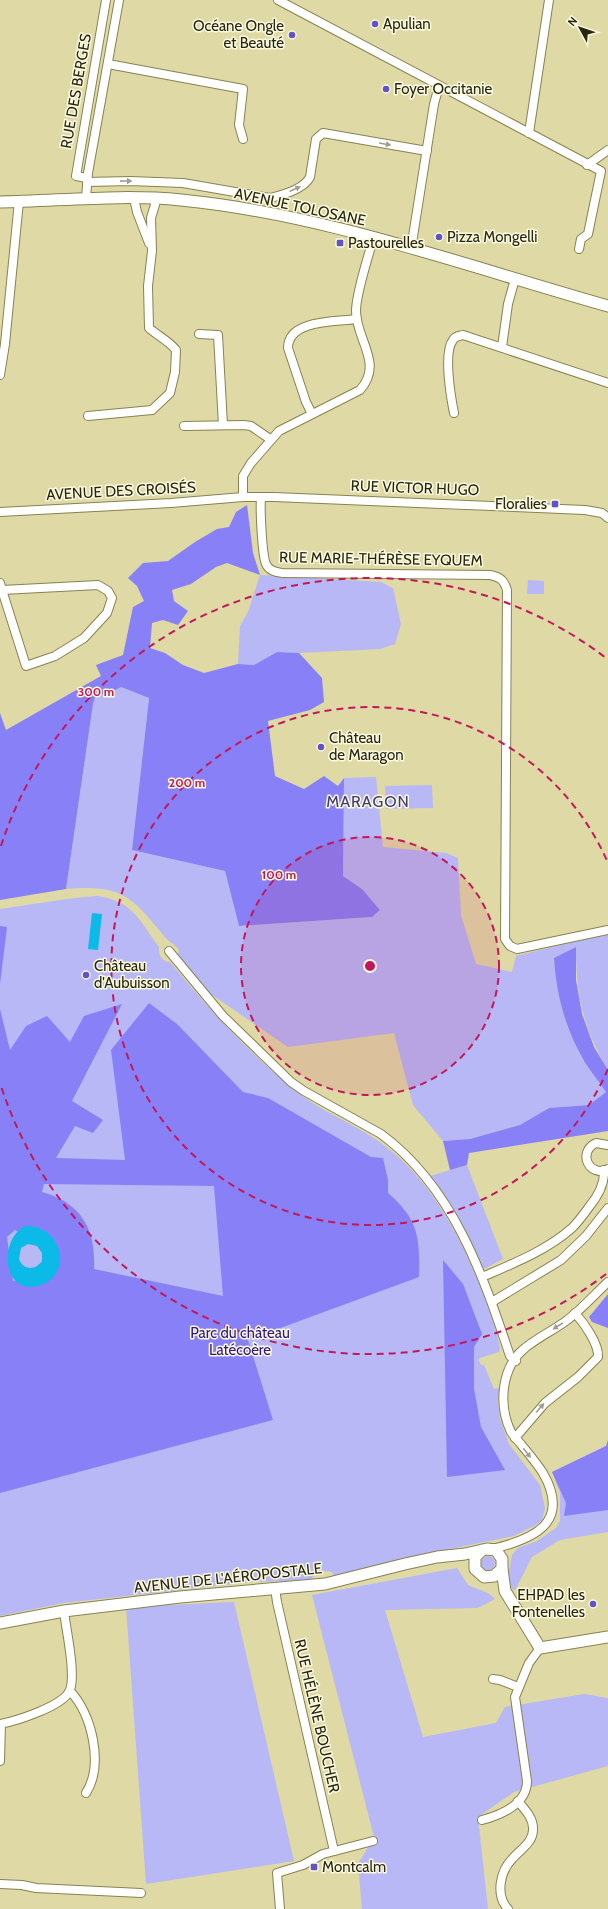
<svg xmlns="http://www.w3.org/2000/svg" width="608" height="1909" font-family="Cabin,sans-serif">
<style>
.green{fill:#b7b8f5}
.forest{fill:#8880f6;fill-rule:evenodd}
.water{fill:#0bbae7;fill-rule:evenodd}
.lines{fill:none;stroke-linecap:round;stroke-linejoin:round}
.street-casing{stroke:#878351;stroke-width:10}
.secondary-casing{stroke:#878351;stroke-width:13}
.street{stroke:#fff;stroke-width:8}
.secondary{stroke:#fff;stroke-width:11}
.oneway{fill:#9e9d94}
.ring{fill:none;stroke:#c2185b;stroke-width:2;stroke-dasharray:7 5}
.poi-dot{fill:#6052ca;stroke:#fbf9df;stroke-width:1.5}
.labels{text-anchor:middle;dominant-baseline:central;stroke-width:3;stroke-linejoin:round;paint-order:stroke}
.poi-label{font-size:15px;fill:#272611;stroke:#fbf9df;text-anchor:start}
.street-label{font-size:15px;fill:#272611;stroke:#fbf9df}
.park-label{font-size:15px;fill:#30177f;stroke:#fbf9df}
.neighbourhood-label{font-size:16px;letter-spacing:1px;fill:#3f3b77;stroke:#fbf9df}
.centre{fill:#c2185b;stroke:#fbf9df;stroke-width:2}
.ring-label{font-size:12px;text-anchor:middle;font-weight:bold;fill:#c2185b;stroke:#fbf9df;stroke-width:3;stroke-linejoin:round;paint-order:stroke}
</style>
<rect width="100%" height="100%" fill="#ded9a5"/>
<g class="green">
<path d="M 260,575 L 381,582 L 393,588 L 401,624 L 395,644 L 380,649 L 299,653 L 277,652 L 254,665 L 238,664 L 240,626 L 248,612 Z"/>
<path d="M 528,580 L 544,581 L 544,594 L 527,594 Z"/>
<path d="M 121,687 L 149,698 L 132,850 L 225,871 L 239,926 L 372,917 L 380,910 L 362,889 L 343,876 L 344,778 L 376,777 L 383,847 L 446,853 L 458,858 L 461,915 L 476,964 L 512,972 L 516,956 L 608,933 L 608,1070 C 583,1027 576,997 576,947 L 554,958 C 556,993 565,1028 583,1059 C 589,1070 599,1081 606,1092 L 589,1105 L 549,1108 L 520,1125 L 470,1139 L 443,1141 L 413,1105 L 394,1033 L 288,1047 L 205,990 L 178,955 L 179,950 C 175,944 169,942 164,936 C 131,896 122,884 66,889 L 93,704 L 96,694 L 107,695 Z"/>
<path d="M 432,785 L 433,808 L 386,809 L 385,786 Z"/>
<path d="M 97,896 C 133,901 139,920 159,947 C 158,954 162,962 170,962 C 207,1007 246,1050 292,1088 C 315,1108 344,1119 369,1135 C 424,1168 457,1229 480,1286 C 488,1306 497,1328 500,1349 L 499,1352 L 480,1358 L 479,1360 L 481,1365 L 484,1365 L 494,1389 L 499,1388 L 498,1402 L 500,1419 L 509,1444 L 540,1485 L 545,1508 L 542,1520 L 536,1525 L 514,1536 L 411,1557 L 333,1577 L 332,1572 C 324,1570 315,1572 311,1580 L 252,1582 L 63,1603 L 0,1616 L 0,909 L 74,898 Z"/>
<path d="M 467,1165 L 503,1259 L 482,1270 L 463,1228 L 430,1176 Z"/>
<path d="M 608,1440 L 608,1532 L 560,1540 L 532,1557 L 515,1590 L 512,1589 L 508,1582 L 508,1576 L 512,1555 L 518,1548 L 537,1541 L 556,1528 L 560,1521 L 560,1493 L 552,1472 L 606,1446 Z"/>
<circle cx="488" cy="1563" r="7"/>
<path d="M 457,1568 L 468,1585 L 488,1593 L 495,1599 L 478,1608 L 385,1610 L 423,1737 L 496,1723 L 505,1707 L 584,1694 L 608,1698 L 608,1766 L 514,1792 L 478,1817 L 488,1909 L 362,1909 L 358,1864 L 374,1837 L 312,1595 Z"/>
<path d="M 234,1602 L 294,1861 L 146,1884 L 126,1607 Z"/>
</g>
<g class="forest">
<path d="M 247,505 L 253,553 L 260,575 L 227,563 L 216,567 L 191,584 L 172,590 L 174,601 L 188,611 L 178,625 L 163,620 L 152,623 L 150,648 L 165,653 L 183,665 L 204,673 L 238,664 L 254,665 L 277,652 L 299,653 L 322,678 L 324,702 L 310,710 L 268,721 L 275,776 L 304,789 L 324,776 L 338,786 L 344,778 L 343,876 L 362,889 L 380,910 L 372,917 L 239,926 L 225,871 L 132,850 L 149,698 L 121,687 L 107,695 L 96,694 L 93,704 L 66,889 L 0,900 L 0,713 L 6,730 L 101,676 L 96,665 L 123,655 L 133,607 L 144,601 L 137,586 L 128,578 L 143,563 L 168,561 L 195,542 L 217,529 L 229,527 L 236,512 Z"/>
<path d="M 0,926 L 7,927 L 0,984 Z"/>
<path d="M 576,947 L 576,980 L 582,1014 L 594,1047 L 608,1070 L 608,1131 L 469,1153 L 467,1165 L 450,1170 L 443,1141 L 470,1139 L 520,1125 L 549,1108 L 589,1105 L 606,1092 C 599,1081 589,1070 583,1059 C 565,1028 556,993 554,958 Z"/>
<path d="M 149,1003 L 177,1024 L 243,1092 L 268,1098 L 371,1157 L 383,1158 L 388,1180 L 388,1193 C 419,1220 420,1238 419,1277 L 248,1340 L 273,1420 L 0,1493 L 0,1009 L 10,1050 L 26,1026 L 47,1016 L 70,1042 L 84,1016 L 122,1004 L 72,1101 L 103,1120 L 93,1133 L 75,1126 L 56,1158 L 125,1160 L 111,1050 ZM 44,1184 L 214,1186 L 223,1296 L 94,1269 C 96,1230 82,1203 42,1192 ZM 15,1230 L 60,1256 L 57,1269 L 53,1276 L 13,1281 L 7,1237 Z"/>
<path d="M 443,1260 L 463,1284 L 482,1334 L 474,1347 L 474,1389 L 481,1427 L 505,1470 L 447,1477 Z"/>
<path d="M 608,1294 L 608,1328 L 592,1322 L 589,1317 Z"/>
<path d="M 608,1440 L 608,1510 L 564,1516 L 566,1503 L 552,1472 L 606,1446 Z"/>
</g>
<g class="water">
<path d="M 92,913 L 102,914 L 98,950 L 88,949 Z"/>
<path d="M 26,1226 C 65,1226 73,1278 37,1286 C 0,1294 0,1236 26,1226 ZM 28,1244 L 37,1246 L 42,1253 L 42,1261 C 35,1271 23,1270 19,1259 L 21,1248 Z"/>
</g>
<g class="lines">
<defs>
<g id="street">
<path d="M 278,0 L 601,171 L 588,234 L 581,239 L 579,249"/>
<path d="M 108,64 L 243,89 L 239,125 L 243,139"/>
<path d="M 529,133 L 549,0"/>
<path d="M 587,165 L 608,150"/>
<path d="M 87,178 L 76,176 L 106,0"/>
<path d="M 87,182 L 130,181 L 183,183 L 270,198 C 283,195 304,189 310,177 L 316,139 L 323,133 L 427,151"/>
<path d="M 86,198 L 88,173 L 119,0"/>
<path d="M 134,198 L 137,212 L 149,243"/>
<path d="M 411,249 L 434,104 L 439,86"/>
<path d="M 199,334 L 218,335 L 223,425"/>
<path d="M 502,347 L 508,304 L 515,279"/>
<path d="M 0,375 L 5,344 L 19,201"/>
<path d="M 454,413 C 451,398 443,352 453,340 C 455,336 459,336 463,335 L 608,383"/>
<path d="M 312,414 L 306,402 L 288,348 C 288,319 337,322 357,319"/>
<path d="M 88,416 L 152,410 L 170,393 L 175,372 L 176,350 C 169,341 158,336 149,328 L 148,286 L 152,251 L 151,218 L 157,198"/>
<path d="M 184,426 L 244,425 L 251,426 L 270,439"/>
<path d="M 243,497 L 243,476 L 251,463 L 279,431 L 360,390 C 384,363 356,340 356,311 C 356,293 368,258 373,239"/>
<path d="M 261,498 C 260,509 262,555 266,564 C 269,571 276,572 282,573 L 490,575 C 500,577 504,580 507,590 L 505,939 L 510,946 L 517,949 L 608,930"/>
<path d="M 0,512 L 171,503 L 243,497 L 274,497 L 585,510 L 602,513 L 608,518"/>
<path d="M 0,583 L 2,590 L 26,666 L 55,656 L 84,638 L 107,613 L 112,598 L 108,591 L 98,585 L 2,590"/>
<path d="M 169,951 L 223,1016 L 291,1082 L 304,1091 L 381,1134 C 453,1187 483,1275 510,1356 L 516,1361"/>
<path d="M 608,1145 L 596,1143 C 577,1152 589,1178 608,1169"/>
<path d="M 482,1277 C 512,1264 546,1251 572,1228 C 578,1222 584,1214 589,1207 C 598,1196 605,1184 604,1170"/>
<path d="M 492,1302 L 561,1260 L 586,1236 L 608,1208"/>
<path d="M 515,1438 L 545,1403 L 578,1377 L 598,1357 C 599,1344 584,1323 575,1313"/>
<path d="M 492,1549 C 535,1539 571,1522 543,1473 C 534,1459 521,1445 511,1432 C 498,1405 501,1367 525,1348 C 537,1338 552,1331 566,1321 C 581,1310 594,1295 608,1282"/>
<path d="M 275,1588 L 277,1602 L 334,1851"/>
<path d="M 493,1679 L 500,1680 L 518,1687"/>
<path d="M 70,1691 C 92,1714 104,1765 86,1793"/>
<path d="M 0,1724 C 16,1721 64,1706 70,1690 C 76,1673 66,1630 64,1611"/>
<path d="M 0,1761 L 1,1724"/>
<path d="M 482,1820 C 501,1815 527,1804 527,1781 L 515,1697 L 529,1663 L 540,1648"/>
<path d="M 0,1884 L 22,1885 L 36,1888 L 141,1893"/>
<path d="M 280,1909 L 277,1873 L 303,1865 L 323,1854 L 373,1841"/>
<path d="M 508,1909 C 495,1895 500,1871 513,1858 C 521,1849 534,1842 533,1828 C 533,1817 524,1809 518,1801"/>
</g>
<g id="secondary">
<path d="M 0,202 C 60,201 121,194 181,200 C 325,214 469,267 608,306"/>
<path d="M 502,1569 L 505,1591 L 540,1648 L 608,1637"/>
<path d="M 0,1623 L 64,1611 L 180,1597 L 325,1584 L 405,1564 L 437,1557 L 465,1554 L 487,1549 L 496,1550 L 502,1559 L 502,1569 L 494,1576 L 484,1577 L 475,1569 L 475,1557 L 482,1550"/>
</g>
</defs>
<use href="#street" class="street-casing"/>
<use href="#secondary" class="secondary-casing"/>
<use href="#street" class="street"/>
<use href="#secondary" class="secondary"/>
</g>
<defs><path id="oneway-solid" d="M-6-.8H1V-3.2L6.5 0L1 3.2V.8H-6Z"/></defs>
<g class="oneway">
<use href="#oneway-solid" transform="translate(385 144) rotate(10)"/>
<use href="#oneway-solid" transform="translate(126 181) rotate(-1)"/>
<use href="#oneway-solid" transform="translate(295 189) rotate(-24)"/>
<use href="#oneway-solid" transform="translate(558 1326) rotate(148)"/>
<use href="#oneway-solid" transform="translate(540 1408) rotate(-49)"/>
<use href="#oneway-solid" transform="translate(527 1453) rotate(52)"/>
</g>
<circle cx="370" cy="966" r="129" fill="#c2185b" fill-opacity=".12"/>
<g class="ring">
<circle cx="370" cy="966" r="129"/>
<path d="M608 1069A259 259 0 1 1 608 863"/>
<path d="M606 1274A388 388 0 0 1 1 1086M1 846A388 388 0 0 1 606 658"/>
</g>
<g class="poi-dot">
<circle cx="375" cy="24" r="4"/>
<circle cx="292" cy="35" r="4"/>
<circle cx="386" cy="89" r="4"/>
<circle cx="439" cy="237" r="4"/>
<rect x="336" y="239" width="8" height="8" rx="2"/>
<rect x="551" y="500" width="8" height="8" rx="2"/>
<circle cx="321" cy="747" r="4"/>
<circle cx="86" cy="975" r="4"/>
<circle cx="593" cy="1604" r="4"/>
<rect x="310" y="1863" width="8" height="8" rx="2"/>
</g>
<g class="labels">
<g class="poi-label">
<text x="383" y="24">Apulian</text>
<text x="284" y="26" text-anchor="end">Océane Ongle<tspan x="284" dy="17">et Beauté</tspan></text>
<text x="394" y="89">Foyer Occitanie</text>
<text x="447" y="237">Pizza Mongelli</text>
<text x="348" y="243">Pastourelles</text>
<text x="547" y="504" text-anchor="end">Floralies</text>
<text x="329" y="738">Château<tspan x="329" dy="17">de Maragon</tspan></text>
<text x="94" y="966">Château<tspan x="94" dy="17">d'Aubuisson</tspan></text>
<text x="585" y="1595" text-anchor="end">EHPAD les<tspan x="585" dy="17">Fontenelles</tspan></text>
<text x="322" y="1867">Montcalm</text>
</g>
<g class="street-label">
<text transform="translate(76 91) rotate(-80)">RUE DES BERGES</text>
<text transform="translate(300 207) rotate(12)">AVENUE TOLOSANE</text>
<text transform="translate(415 488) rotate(2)">RUE VICTOR HUGO</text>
<text transform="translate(121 491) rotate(-3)">AVENUE DES CROISÉS</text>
<text transform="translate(381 559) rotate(1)">RUE MARIE-THÉRÈSE EYQUEM</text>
<text transform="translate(228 1578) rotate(-6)">AVENUE DE L'AÉROPOSTALE</text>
<text transform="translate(317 1716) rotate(77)">RUE HÉLÈNE BOUCHER</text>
</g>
<g class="park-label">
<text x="240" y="1333">Parc du château<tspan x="240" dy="17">Latécoère</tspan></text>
</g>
<g class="neighbourhood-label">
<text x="368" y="801">MARAGON</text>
</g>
</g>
<circle cx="370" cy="966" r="6" class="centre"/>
<g class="ring-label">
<text x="96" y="696">300 m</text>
<text x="187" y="787">200 m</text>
<text x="279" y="879">100 m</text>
</g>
<g transform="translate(580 28) rotate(310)" stroke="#fbf9df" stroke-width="3" paint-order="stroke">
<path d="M0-3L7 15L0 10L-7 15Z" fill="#272611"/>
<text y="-6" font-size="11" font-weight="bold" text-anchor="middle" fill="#272611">N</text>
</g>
</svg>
